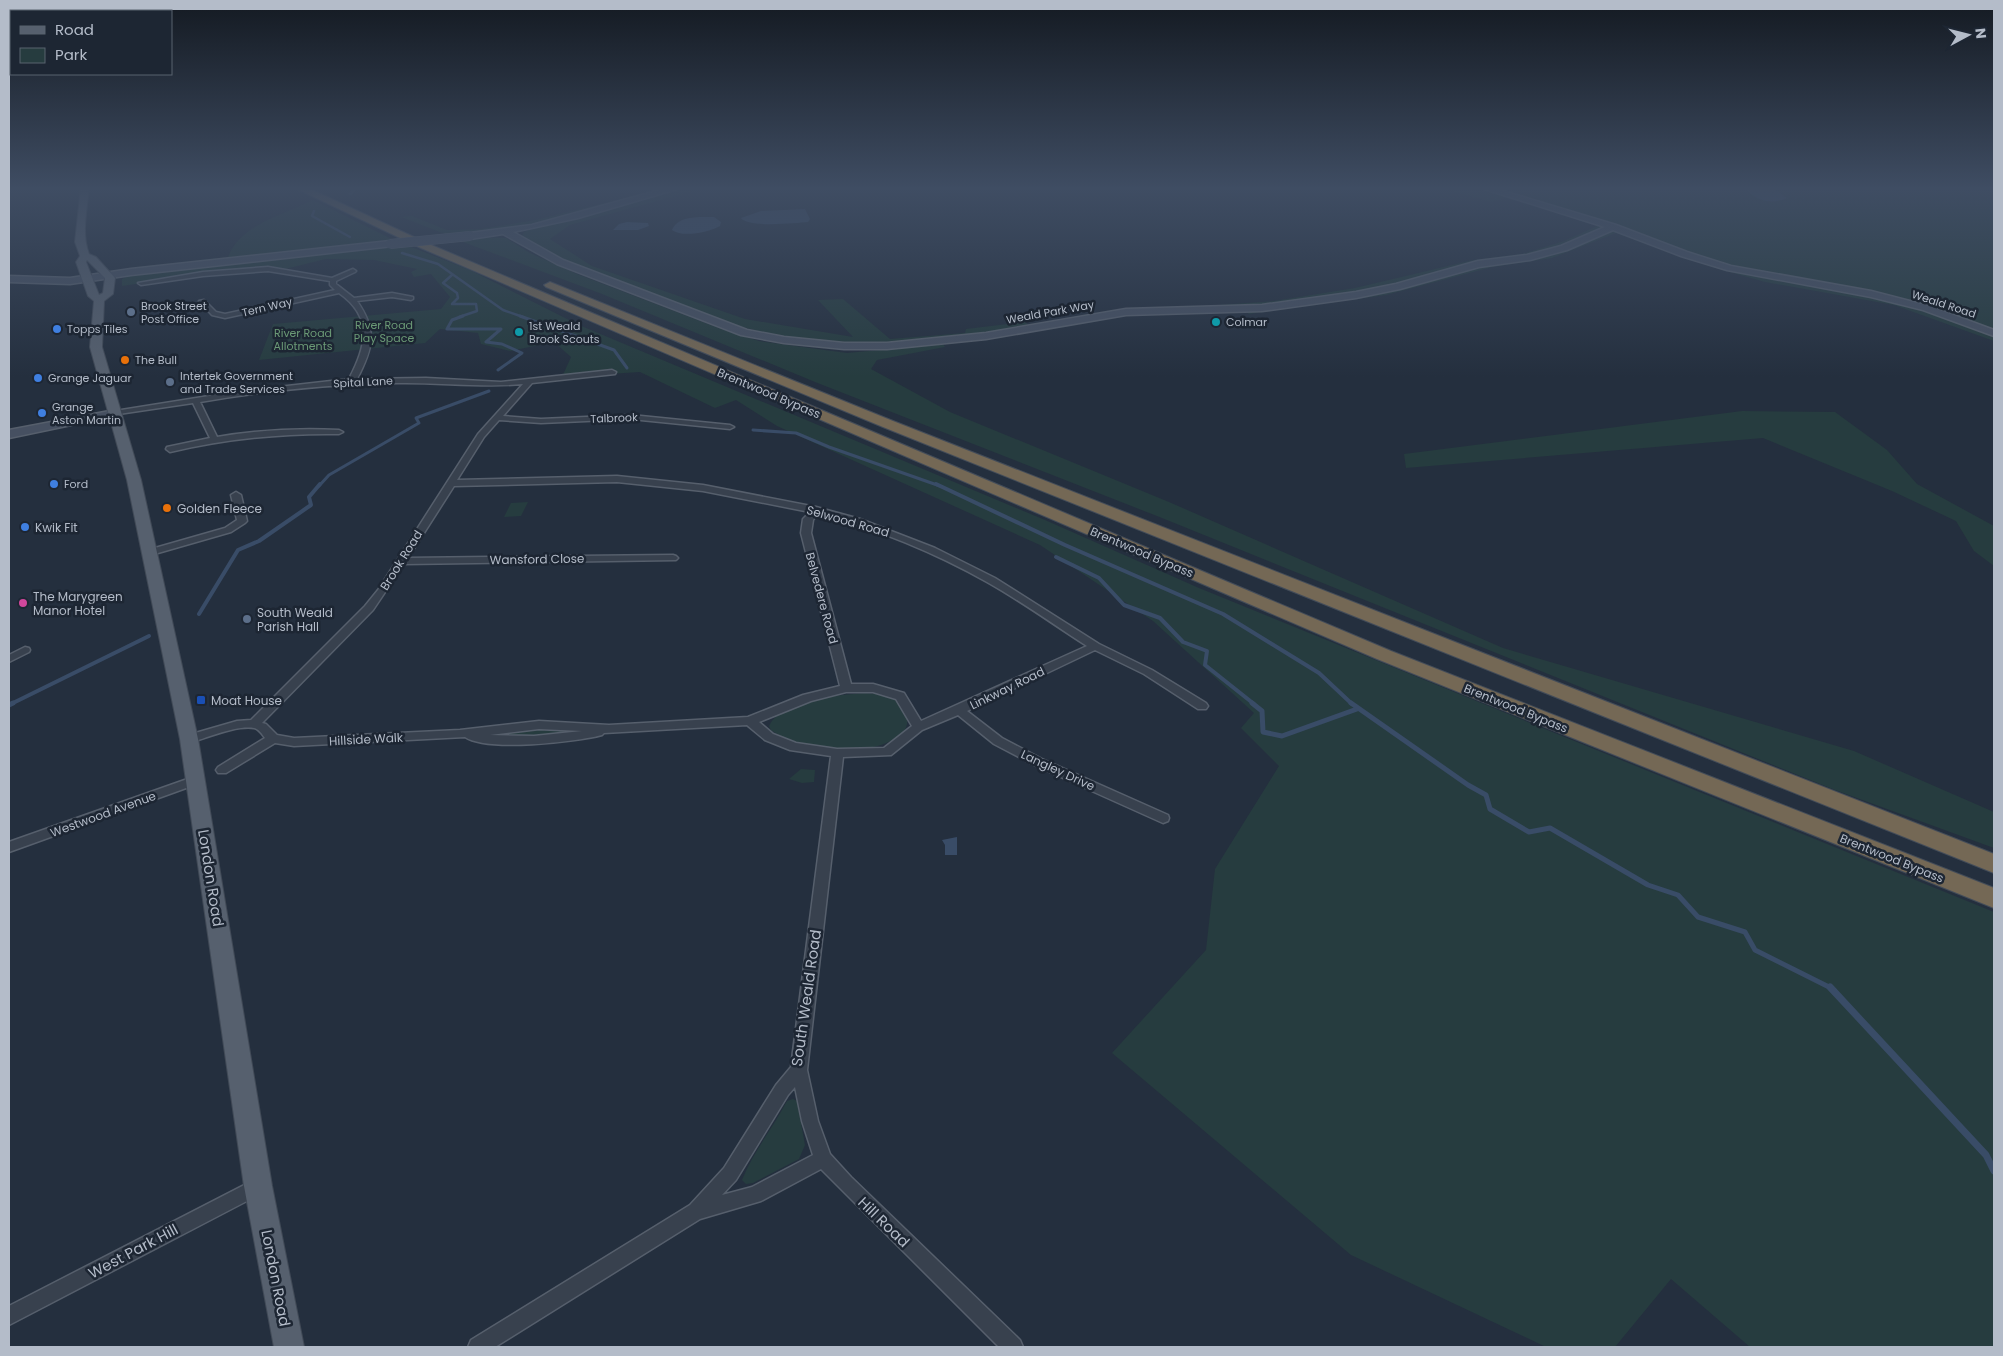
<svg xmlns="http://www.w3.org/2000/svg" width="2003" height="1356" font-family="Poppins,sans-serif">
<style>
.green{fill:#263c3f}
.water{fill:#394c67}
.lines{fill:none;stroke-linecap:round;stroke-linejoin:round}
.stream-far4{stroke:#394c67;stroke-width:2.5}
.stream-far3{stroke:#394c67;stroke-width:3}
.stream-far2{stroke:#394c67;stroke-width:4}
.stream-far1{stroke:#394c67;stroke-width:5}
.stream{stroke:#394c67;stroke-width:7}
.street-casing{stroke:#565f6c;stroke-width:3}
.secondary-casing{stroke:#565f6c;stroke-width:3}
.primary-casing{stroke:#414a57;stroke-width:2}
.highway-casing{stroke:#434c59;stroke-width:2}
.street{fill:#38414e;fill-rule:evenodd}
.secondary{fill:#465061;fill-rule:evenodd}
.primary{fill:#56606e;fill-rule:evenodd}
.highway{fill:#746855;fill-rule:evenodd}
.secondary-bridge-casing{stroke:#565f6c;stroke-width:10;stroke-linecap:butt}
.secondary-bridge{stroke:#465061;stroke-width:9}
.service-dot{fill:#5c6f8a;stroke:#1d2633;stroke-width:2}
.culture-dot{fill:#0f9aa8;stroke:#1d2633;stroke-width:2}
.shop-dot{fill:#3f7fe0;stroke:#1d2633;stroke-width:2}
.food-dot{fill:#e8710a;stroke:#1d2633;stroke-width:2}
.hotel-dot{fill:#d1479c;stroke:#1d2633;stroke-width:2}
.transit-dot{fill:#1a4fb4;stroke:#1d2633;stroke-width:2}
.labels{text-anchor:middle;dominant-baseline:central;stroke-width:5;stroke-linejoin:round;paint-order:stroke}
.far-street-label{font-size:11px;fill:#b4bcc9;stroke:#1d2633}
.far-poi-label{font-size:11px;fill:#b4bcc9;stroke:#1d2633;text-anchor:start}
.far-park-label{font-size:11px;fill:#6b9a76;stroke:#1d2633}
.street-label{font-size:12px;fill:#b4bcc9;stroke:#1d2633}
.poi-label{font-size:12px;fill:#b4bcc9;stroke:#1d2633;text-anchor:start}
.near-street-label{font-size:15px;fill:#b4bcc9;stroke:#1d2633}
</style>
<rect width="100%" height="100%" fill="#242f3e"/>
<g class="green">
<path d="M 669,187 L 677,187 L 547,222 L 450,236 L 401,217 L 412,216 L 447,230 L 481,229 L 535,220 Z"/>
<path d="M 708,187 L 570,225 L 550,239 L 592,266 L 745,319 L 853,337 L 818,300 L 843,299 L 890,339 L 965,333 L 966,329 L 1025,322 L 1030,326 L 903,343 L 852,344 L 779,337 L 710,318 L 571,264 L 521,238 L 524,232 C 541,225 559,223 577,219 C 619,208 664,187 708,187 Z"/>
<path d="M 1438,187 L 1994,187 L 1994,341 L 1894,305 L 1765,282 L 1712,267 L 1616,233 L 1552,258 L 1492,267 L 1386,295 L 1249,314 L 1244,310 L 1211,310 L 1205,306 L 1274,301 L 1355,288 L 1473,260 L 1522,254 L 1564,241 L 1597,226 L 1509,197 L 1491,202 Z"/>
<path d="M 313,200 L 398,242 L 134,269 L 138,267 L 228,257 C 241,224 283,215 313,200 Z"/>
<path d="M 476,237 L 506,238 L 530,253 L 577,274 L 721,329 L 759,341 L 847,353 L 943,344 L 945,347 L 877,360 L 871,369 L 950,412 L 1169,502 L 1503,648 L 1854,751 L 1994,812 L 1994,848 L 1835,790 L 1162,518 L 815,382 L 602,294 L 455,239 Z"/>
<path d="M 406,245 L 470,270 L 579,325 L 1045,520 L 1199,588 L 1994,912 L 1994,1347 L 1750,1347 L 1671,1279 L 1615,1347 L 1546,1347 L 1351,1255 L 1112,1053 L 1206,950 L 1215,869 L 1279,766 L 1241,728 L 1254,713 L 1153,621 L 1040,545 L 777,426 L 736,400 L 715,408 L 640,372 L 562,377 L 571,357 L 554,342 L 510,351 L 481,344 L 478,333 L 440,329 L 425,343 L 259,360 L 273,324 L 441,309 L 450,297 L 431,274 L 414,277 L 411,272 L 417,269 L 374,260 L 326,259 L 281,270 L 203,274 L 122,286 L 122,279 L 133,274 Z"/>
<path d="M 1742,411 L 1835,412 L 1887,450 L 1917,484 L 1994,526 L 1994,566 L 1974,551 L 1956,521 L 1892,491 L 1763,438 L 1406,468 L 1404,454 Z"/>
<path d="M 528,502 L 521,516 L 504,517 L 511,503 Z"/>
<path d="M 864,693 C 881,694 905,696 907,716 C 908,723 907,729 901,734 C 872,760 800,751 771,730 L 769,726 C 781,700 839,695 864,693 Z"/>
<path d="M 568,727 L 587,732 L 566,736 L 504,736 L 506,732 Z"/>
<path d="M 801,769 L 815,770 L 814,782 L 802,783 L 789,779 Z"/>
<path d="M 793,1099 L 797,1101 L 805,1145 L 799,1159 L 753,1183 L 746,1184 L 742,1180 C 753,1152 773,1128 787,1101 Z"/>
</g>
<g class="water">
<path d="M 1743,187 L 1771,187 L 1787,198 C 1770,206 1756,200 1743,187 Z"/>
<path d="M 805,209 L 810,219 L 808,222 C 795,223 748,228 741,218 L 761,211 Z"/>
<path d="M 714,217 L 721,222 L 720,226 C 709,232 683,238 672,230 C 678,215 700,217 714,217 Z"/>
<path d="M 627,222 L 648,223 L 649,226 L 638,230 L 613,230 L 619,224 Z"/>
<path d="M 957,837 L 957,855 L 945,855 L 945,845 L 942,840 Z"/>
</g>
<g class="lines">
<g class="stream-far4">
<path d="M 350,194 L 358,187"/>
<path d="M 314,211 L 312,216 L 350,237"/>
<path d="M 402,253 L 438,264 L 503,310 L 523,317"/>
<path d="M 452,275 L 443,283 L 457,293 L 458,298 L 452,304 L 476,304 L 477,311 L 459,317"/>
</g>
<g class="stream-far3">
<path d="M 463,316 L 452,320 L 447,329 L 501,329 L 486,342 L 502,344 L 522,353 L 498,370"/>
<path d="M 520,316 L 614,350 L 627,368"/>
<path d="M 753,430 L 796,433 L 829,447 L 940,486"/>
<path d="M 319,486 L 329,475 L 419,423 L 416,418 L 489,391"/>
</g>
<g class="stream-far2">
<path d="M 936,484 L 1065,545 L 1223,614 L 1319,673 L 1352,704"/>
<path d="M 1056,557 L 1099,578 L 1124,605 L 1160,618 L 1183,642 L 1207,651 L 1205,665 L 1254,704"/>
<path d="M 199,614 L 238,550 L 259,541 L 311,505 L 309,497 L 320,484"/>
<path d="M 11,704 L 149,636"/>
</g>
<g class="stream-far1">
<path d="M 1252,703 L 1262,711 L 1263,732 L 1282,736 L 1357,709"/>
<path d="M 1351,703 L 1468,785 L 1486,795 L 1490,809 L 1529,832 L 1550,828 L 1648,885 L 1678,895 L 1698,917 L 1745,932 L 1755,950 L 1831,988"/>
<path d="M 9,705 L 13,703"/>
</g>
<path class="stream" d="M 1830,987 L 1986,1155 L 1994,1171"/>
<defs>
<g id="street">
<path d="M 268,267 L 332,278 L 353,269 L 356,271 L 355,272 L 336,281 L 336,284 L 354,298 L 392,293 L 413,297 L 413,299 L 411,300 L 392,297 L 357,301 C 378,331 373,348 357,379 L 426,378 L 501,382 L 612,370 L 616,372 L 615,374 L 532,383 L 503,416 L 541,419 L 631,415 L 730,425 L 734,427 L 730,429 L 631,419 L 541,423 L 499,420 L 484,437 L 457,480 L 617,476 L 703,485 L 816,507 L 860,519 L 935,548 L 995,578 L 1099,644 L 1152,670 L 1206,703 L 1208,706 L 1206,709 L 1198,709 L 1144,674 L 1095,650 L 967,711 L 1002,738 L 1042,759 L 1168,815 L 1169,818 L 1168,821 L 1163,823 L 1034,765 L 994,744 L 958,715 L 922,730 L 891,755 L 843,757 L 807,1070 L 818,1121 L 830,1154 L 851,1177 L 1020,1340 L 1023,1347 L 999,1347 L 821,1169 L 761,1201 L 700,1219 L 495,1347 L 468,1347 L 471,1340 L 690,1205 L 724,1168 L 776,1085 L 791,1067 L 831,756 L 790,750 L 765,740 L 747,725 L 604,733 L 602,735 C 576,742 487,752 465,737 L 294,746 L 275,743 L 226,773 L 218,773 L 216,770 L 218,767 L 265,738 C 262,734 259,729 254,728 C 236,725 207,738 189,743 L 183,739 L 185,736 L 237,721 L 251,720 L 365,606 L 378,590 L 478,434 L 523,384 C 482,388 439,382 397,383 C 331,384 265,391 200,402 L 217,437 C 258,430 298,428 339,430 L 343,432 L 339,434 C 281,433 226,439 170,452 L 166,449 L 167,447 L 210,438 L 193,403 L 112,415 L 112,411 L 115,411 L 234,392 L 349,379 C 366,347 374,317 339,293 L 225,318 L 212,315 L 199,301 L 204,300 L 216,312 L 225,314 L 335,290 L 330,285 L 330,281 L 268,271 L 203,276 L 141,285 L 138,283 L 203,272 ZM 617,482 L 703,491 L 810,512 L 803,519 L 801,533 L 840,686 L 803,695 L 748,717 L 609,725 L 539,721 L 460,730 L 294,738 L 277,735 L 266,724 L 262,723 L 373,610 L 404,564 L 676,560 L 678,558 L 676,556 L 673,555 L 408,558 L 454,486 ZM 818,513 C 877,529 934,552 987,582 C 1021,601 1054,625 1087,646 L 921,721 L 904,693 L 873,684 L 851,684 L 811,533 L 813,520 ZM 846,692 L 873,692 L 896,699 L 912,726 L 884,748 L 837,749 L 796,743 L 773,734 L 759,722 L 811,701 ZM 539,729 L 582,731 L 534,736 L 490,735 ZM 795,1087 L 802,1121 L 813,1155 L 752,1187 L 722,1195 L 736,1180 L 788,1095 Z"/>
<path d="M 236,492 L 241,495 L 247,521 L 245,523 L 231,532 L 151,555 L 146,552 L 148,550 L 225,528 L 237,520 L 231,495 Z"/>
<path d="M 25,647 L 29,648 L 30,650 L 29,652 L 9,662 L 9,655 Z"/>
<path d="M 196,776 L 200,777 L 202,780 L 200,783 L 9,852 L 9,842 Z"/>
<path d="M 258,1178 L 264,1180 L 267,1186 L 264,1192 L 9,1325 L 9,1306 Z"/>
</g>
<g id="secondary">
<path d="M 671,187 L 684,187 L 578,218 L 513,232 L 563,260 L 747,330 L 784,337 L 844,343 L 887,343 L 986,333 L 1126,309 L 1262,305 L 1356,292 L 1396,284 L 1478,261 L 1527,255 L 1561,246 L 1605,227 L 1478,187 L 1490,187 L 1616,225 L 1687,252 L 1731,266 L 1871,291 L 1929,306 L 1994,330 L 1994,336 L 1923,310 L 1871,297 L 1727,270 L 1681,256 L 1613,230 L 1567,250 L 1530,260 L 1479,267 L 1400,289 L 1356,298 L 1262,311 L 1126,315 L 986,339 L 887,349 L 844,349 L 784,343 L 741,335 L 557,264 L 503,234 L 470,239 L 466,236 L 470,233 L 532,225 Z"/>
<path d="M 390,241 L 394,244 L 393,246 L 131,275 L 70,284 L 9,282 L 9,276 L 70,278 L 131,269 Z"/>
<path d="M 115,410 L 119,411 L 119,415 L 9,438 L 9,430 Z"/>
</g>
<path id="primary" d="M 81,187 L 89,187 C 87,210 81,233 89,254 L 96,257 L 115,278 L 113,294 L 104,301 L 102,347 L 141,480 L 198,739 L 272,1186 L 304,1347 L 274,1347 L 244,1186 L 180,739 L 127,480 L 90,347 L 94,301 L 88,296 L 76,262 L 80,256 L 75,242 ZM 87,260 L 105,278 L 103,293 L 99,295 L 86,262 Z"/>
<g id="highway">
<path d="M 293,187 L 306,187 L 429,244 L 1391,651 L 1994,888 L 1994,908 L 1377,659 L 421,248 Z"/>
<path d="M 550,282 L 893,421 L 1994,854 L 1994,873 L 883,427 L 546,287 L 544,285 Z"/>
</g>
</defs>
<use href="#street" class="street-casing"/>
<use href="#secondary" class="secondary-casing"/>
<use href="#primary" class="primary-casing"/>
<use href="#highway" class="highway-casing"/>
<use href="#street" class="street"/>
<use href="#secondary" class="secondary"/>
<use href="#primary" class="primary"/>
<use href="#highway" class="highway"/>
<defs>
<path id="secondary-bridge" d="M 390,244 L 470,236"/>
</defs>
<use href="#secondary-bridge" class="secondary-bridge-casing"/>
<use href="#secondary-bridge" class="secondary-bridge"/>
</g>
<linearGradient id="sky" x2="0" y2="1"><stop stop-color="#141a22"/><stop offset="0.5" stop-color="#3f4d63"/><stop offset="1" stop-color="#3f4d63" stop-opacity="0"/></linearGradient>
<rect width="2003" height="377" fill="url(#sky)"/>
<g class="service-dot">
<circle cx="131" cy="312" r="5"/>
<circle cx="170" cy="382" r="5"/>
<circle cx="247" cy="619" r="5"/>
</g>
<g class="culture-dot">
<circle cx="1216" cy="322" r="5"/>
<circle cx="519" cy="332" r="5"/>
</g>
<g class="shop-dot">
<circle cx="57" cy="329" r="5"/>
<circle cx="38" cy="378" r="5"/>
<circle cx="42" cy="413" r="5"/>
<circle cx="54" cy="484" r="5"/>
<circle cx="25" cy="527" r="5"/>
</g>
<g class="food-dot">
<circle cx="125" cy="360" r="5"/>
<circle cx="167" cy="508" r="5"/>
</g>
<circle class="hotel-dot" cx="23" cy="603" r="5"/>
<rect class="transit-dot" x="196" y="695" width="10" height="10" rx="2.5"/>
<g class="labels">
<g class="far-street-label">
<text transform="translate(1944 304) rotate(18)">Weald Road</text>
<text transform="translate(267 307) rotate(-13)">Tern Way</text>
<text transform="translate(1050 312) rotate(-10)">Weald Park Way</text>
<text transform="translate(363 382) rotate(-3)">Spital Lane</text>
<text transform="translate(614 418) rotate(-2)">Talbrook</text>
</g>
<g class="far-poi-label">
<text x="141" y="306">Brook Street<tspan x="141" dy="13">Post Office</tspan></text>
<text x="1226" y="322">Colmar</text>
<text x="529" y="326">1st Weald<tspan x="529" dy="13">Brook Scouts</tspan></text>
<text x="67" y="329">Topps Tiles</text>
<text x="135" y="360">The Bull</text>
<text x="180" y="376">Intertek Government<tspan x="180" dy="13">and Trade Services</tspan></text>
<text x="48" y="378">Grange Jaguar</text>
<text x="52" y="407">Grange<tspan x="52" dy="13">Aston Martin</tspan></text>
<text x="64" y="484">Ford</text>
</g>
<g class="far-park-label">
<text x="384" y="325">River Road<tspan x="384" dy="13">Play Space</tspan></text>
<text x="303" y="333">River Road<tspan x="303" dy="13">Allotments</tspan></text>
</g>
<g class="street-label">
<text transform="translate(769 393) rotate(23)">Brentwood Bypass</text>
<text transform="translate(848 521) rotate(16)">Selwood Road</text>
<text transform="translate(1142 552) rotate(23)">Brentwood Bypass</text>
<text transform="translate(537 559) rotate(-1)">Wansford Close</text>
<text transform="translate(401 560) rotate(-58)">Brook Road</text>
<text transform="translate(822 598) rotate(75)">Belvedere Road</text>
<text transform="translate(1007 688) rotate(-26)">Linkway Road</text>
<text transform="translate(1516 708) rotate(22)">Brentwood Bypass</text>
<text transform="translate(366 739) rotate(-3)">Hillside Walk</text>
<text transform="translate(1058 770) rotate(25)">Langley Drive</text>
<text transform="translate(103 814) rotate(-20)">Westwood Avenue</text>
<text transform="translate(1892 858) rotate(22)">Brentwood Bypass</text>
</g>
<g class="poi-label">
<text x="177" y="508">Golden Fleece</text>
<text x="35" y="527">Kwik Fit</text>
<text x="33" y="596">The Marygreen<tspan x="33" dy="14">Manor Hotel</tspan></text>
<text x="257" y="612">South Weald<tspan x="257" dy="14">Parish Hall</tspan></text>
<text x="211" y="700">Moat House</text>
</g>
<g class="near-street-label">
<text transform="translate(211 878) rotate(81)">London Road</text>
<text transform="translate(806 998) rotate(-82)">South Weald Road</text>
<text transform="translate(884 1222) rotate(44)">Hill Road</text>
<text transform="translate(133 1251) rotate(-28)">West Park Hill</text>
<text transform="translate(276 1278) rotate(79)">London Road</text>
</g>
</g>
<rect width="2003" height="1356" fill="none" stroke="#b4bcc9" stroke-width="20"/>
<rect x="10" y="10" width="162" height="65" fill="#1d2633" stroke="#59626f"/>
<rect x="20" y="26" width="25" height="8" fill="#56606e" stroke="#59626f"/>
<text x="55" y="35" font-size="15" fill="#b4bcc9">Road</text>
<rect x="20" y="48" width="25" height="15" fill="#263c3f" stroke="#59626f"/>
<text x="55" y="60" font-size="15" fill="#b4bcc9">Park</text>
<g transform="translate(1968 35) rotate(83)" stroke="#1d2633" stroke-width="4" paint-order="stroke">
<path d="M0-4L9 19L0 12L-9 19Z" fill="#b4bcc9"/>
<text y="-8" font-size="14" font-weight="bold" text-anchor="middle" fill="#b4bcc9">N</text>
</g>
</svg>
